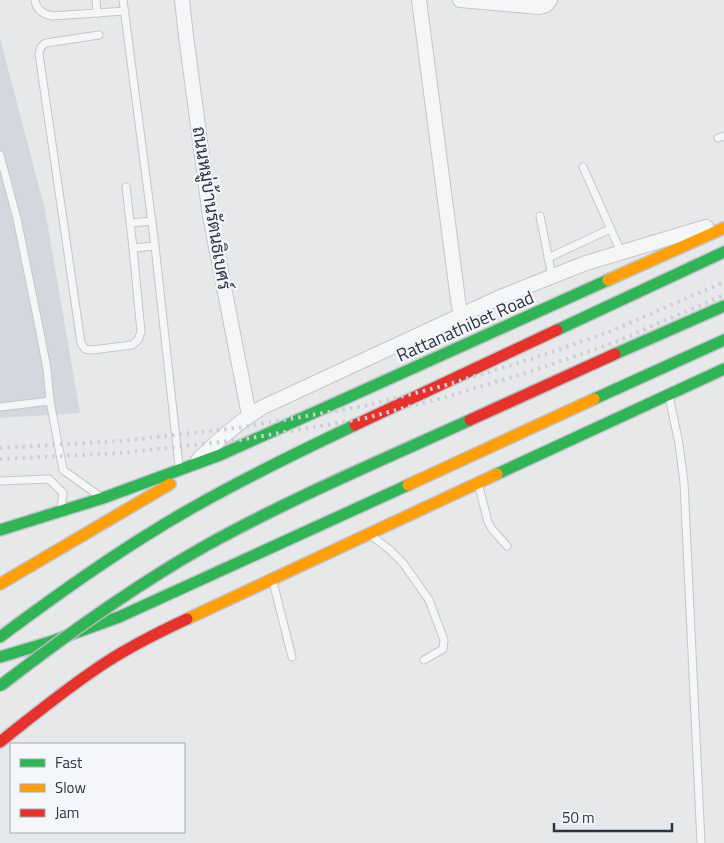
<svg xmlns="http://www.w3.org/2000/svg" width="724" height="843" font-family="'Titillium Web',Sarabun,sans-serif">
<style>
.built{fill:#d4d7dd}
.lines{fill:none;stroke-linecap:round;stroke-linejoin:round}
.lane-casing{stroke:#c4c6c8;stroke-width:9}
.street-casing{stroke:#c4c6c8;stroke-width:16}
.fast-casing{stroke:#c2c5c8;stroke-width:14}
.slow-casing{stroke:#c2c5c8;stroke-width:14}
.jam-casing{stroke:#c2c5c8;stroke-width:14}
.lane{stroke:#f5f6f7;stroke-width:7}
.street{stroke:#f5f6f7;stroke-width:14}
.fast{stroke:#30b455;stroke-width:11}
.slow{stroke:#ff9f0a;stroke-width:11}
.jam{stroke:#e5322d;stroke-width:11}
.rail{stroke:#cecfd2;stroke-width:4;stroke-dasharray:2.5 5;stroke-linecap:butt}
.fast-bridge-casing{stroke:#b8bbbf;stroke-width:14;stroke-linecap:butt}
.jam-bridge-casing{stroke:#b8bbbf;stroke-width:14;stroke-linecap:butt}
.fast-bridge{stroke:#30b455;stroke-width:11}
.jam-bridge{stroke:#e5322d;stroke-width:11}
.labels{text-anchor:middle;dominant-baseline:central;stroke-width:4.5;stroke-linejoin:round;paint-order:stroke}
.street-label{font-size:18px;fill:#2b3445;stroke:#f4f6f9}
</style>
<rect width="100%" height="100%" fill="#e6e8ea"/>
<path class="built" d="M 0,38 L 45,210 L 80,413 L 0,418 Z"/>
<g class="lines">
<defs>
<g id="lane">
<path d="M 35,0 C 36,9 43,14 52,16 L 125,11"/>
<path d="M 96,0 L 97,13"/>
<path d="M 123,0 L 155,246 L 179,466"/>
<path d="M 99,35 L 46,43 C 41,45 40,49 39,54 L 81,343 L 85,349 L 92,350 L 132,345 L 138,340 L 141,332 L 133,248 L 155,246"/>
<path d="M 718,138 L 724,136"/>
<path d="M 0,155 L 17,219 L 39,327 L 47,369 L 50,401 L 63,470 L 98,495"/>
<path d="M 583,167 L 621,252"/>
<path d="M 126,187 L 133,248"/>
<path d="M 540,216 L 552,276"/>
<path d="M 131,223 L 152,221"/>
<path d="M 548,258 L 610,229"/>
<path d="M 669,396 L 679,444 L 684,483 L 701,843"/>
<path d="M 0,407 L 50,401"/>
<path d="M 0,481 L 49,479 L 63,493 L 61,509"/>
<path d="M 479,487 L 488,522 L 492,529 L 507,546"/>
<path d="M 372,536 L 390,550 L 403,563 L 429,600 L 444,640 L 443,649 L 424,660"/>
<path d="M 273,582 L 292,657"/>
</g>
<g id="street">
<path d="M 182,0 L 186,36 L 210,216 L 249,415"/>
<path d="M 419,0 L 458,300 L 461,316"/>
<path d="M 460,0 L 539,7 L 546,5 L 550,0"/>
<path d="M 198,460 C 218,440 238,422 263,407 L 498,298 L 543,280 L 586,263 L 706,227"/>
</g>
<g id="fast">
<path d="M 557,330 L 724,252"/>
<path d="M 615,354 L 724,306"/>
<path d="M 594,399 L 724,340"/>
<path d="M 497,474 L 724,369"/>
<path d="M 0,530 L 103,498 L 220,455 L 608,280"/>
<path d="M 0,637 C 62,591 125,546 192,508 C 245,478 300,451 355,425"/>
<path d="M 0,657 L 50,642 L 119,617 L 408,485"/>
</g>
<g id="slow">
<path d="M 608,280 L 724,228"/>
<path d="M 408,485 L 594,399"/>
<path d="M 0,584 L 170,484"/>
<path d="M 187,619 L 497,474"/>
</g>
<g id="jam">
<path d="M 355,425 L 557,330"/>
<path d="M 0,742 C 34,715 68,687 105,663 C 131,646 159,632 187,619"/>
</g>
</defs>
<use href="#lane" class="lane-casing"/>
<use href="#street" class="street-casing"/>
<use href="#fast" class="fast-casing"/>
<use href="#slow" class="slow-casing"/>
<use href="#jam" class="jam-casing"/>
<use href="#lane" class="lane"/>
<use href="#street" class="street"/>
<use href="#fast" class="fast"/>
<use href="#slow" class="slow"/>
<use href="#jam" class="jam"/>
<g class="rail">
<path d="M 0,448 L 120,441 L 237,428 L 364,406 L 443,386 L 531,359 L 609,332 L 724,282"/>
<path d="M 0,459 L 121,453 L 239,440 L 366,418 L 446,397 L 535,370 L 613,343 L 724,295"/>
</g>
<defs>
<path id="fast-bridge" d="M 0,686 C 66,635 134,586 207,545 C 292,498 382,460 470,420"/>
<path id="jam-bridge" d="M 470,420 L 615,354"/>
</defs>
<use href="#fast-bridge" class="fast-bridge-casing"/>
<use href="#jam-bridge" class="jam-bridge-casing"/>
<use href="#fast-bridge" class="fast-bridge"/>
<use href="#jam-bridge" class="jam-bridge"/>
</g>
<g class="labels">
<g class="street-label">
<text transform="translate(212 208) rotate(81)">ถนนหมู่บ้านรัตนธิเบศร์</text>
<text transform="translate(465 326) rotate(-24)">Rattanathibet Road</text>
</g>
</g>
<rect x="10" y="743" width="175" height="90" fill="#f4f6f9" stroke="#a4a8b1"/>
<rect x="20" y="759" width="25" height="8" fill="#30b455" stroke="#a4a8b1"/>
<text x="55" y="768" font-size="15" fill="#2b3445">Fast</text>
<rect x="20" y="784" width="25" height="8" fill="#ff9f0a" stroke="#a4a8b1"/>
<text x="55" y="793" font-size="15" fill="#2b3445">Slow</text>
<rect x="20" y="809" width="25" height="8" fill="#e5322d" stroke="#a4a8b1"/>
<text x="55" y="818" font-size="15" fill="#2b3445">Jam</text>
<path d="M554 823v8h118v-8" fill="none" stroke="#2b3445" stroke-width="2.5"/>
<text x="562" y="823" font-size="15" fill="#2b3445" stroke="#f4f6f9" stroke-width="4" paint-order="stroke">50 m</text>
</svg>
